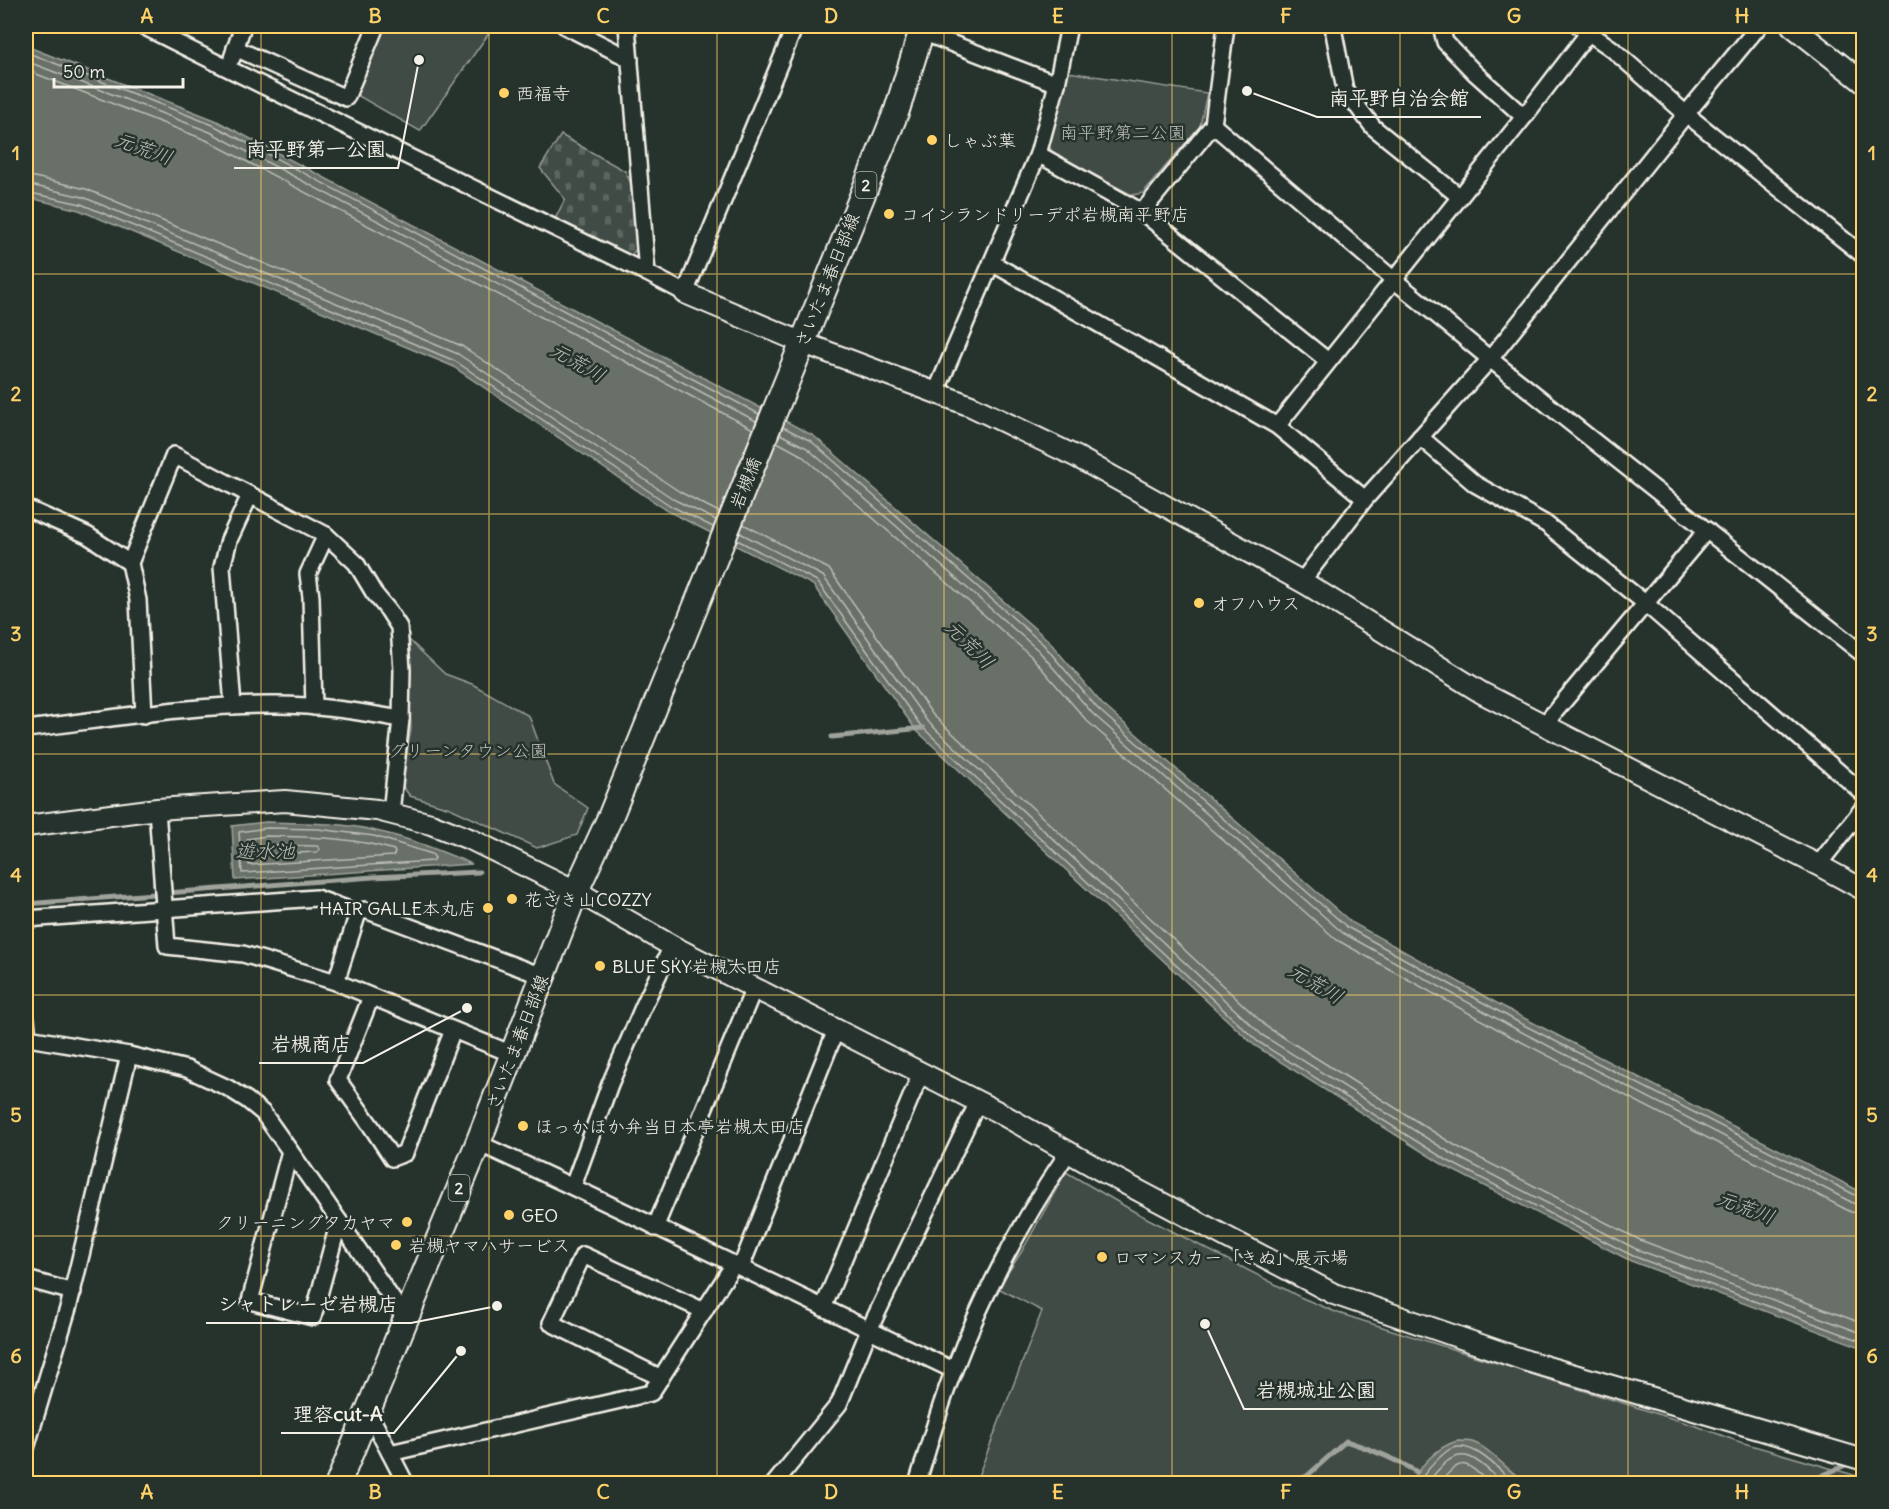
<svg xmlns="http://www.w3.org/2000/svg" width="1889" height="1509" font-family="Delius,'Klee One',sans-serif">
<style>
.cemetery{fill:url(#cemetery-stones);stroke:#9a9e96;stroke-width:1.5}
.park{fill:#414b45;stroke:#9a9e96;stroke-width:1.5}
.water{fill:#676f68;stroke:#9fa39b;stroke-width:1.5}
.lines{fill:none;stroke-linecap:round;stroke-linejoin:round}
.shore{stroke:#bcbdb5;stroke-width:1.5}
.stream{stroke:#9fa39b;stroke-width:5}
.minor-casing{stroke:#f4f1e8;stroke-width:20}
.tertiary-casing{stroke:#f4f1e8;stroke-width:24}
.primary-casing{stroke:#f4f1e8;stroke-width:28}
.minor{stroke:#26332d;stroke-width:15}
.tertiary{stroke:#26332d;stroke-width:20}
.primary{stroke:#26332d;stroke-width:24}
.grid{fill:none;stroke:#ffd166;stroke-width:1.5;stroke-opacity:0.55}
.poi-dot{fill:#ffd166;stroke:#26332d;stroke-width:2}
.labels{text-anchor:middle;dominant-baseline:central;stroke-width:5;stroke-linejoin:round;paint-order:stroke}
.shield{fill:#26332d;stroke:#b6b8b0;stroke-width:1.5}
.shield-label{font-size:16px;font-weight:bold;fill:#f4f1e8}
.poi-label{font-size:18px;fill:#f4f1e8;stroke:#26332d;text-anchor:start}
.park-label{font-size:18px;fill:#bebfb7;stroke:#26332d}
.street-label{font-size:18px;fill:#f4f1e8;stroke:#26332d}
.water-label{font-size:20px;font-style:italic;fill:#bcbdb5;stroke:#26332d}
.leader{fill:none;stroke:#f4f1e8;stroke-width:2}
.callout-dot{fill:#f4f1e8;stroke:#26332d;stroke-width:2}
.callout-label{font-size:20px;text-anchor:middle;font-weight:bold;fill:#f4f1e8;stroke:#26332d;stroke-width:5;stroke-linejoin:round;paint-order:stroke}
.neatline{fill:none;stroke:#ffd166;stroke-width:2}
.grid-label{font-size:20px;text-anchor:middle;font-weight:bold;fill:#ffd166}
</style>
<defs>
<pattern id="cemetery-stones" width="16" height="16" patternUnits="userSpaceOnUse" patternTransform="scale(1.5)"><rect width="16" height="16" fill="#414b45"/><path d="M2 7V4a2 2 0 0 1 4 0v3zM10 15v-3a2 2 0 0 1 4 0v3z" fill="#5d6560"/></pattern>
</defs>
<rect width="100%" height="100%" fill="#26332d"/>
<filter id="ink" filterUnits="userSpaceOnUse"><feTurbulence type="fractalNoise" baseFrequency=".0167" numOctaves="2"/><feDisplacementMap in="SourceGraphic" scale="12" xChannelSelector="R" yChannelSelector="G"/><feConvolveMatrix kernelMatrix="1 2 1 2 8 2 1 2 1" color-interpolation-filters="sRGB"/></filter>
<g filter="url(#ink)">
<path class="cemetery" d="M 561,135 L 625,171 L 636,193 L 637,248 L 629,258 L 555,219 L 565,199 L 540,168 Z"/>
<g class="park">
<path d="M 383,26 L 494,26 L 420,131 L 355,94 Z"/>
<path d="M 1068,72 L 1207,93 L 1200,126 L 1143,193 L 1132,195 L 1053,154 L 1046,139 Z"/>
<path d="M 407,638 L 445,674 L 472,684 L 529,716 L 554,784 L 588,808 L 577,835 L 537,848 L 450,808 L 410,796 L 401,784 L 411,729 Z"/>
<path d="M 1066,1172 L 1135,1212 L 1300,1297 L 1338,1313 L 1699,1427 L 1737,1441 L 1864,1478 L 1863,1484 L 975,1484 L 1042,1311 L 998,1288 L 1022,1251 Z"/>
</g>
<g class="water">
<path d="M 26,46 L 215,120 L 814,436 L 1048,640 L 1102,704 L 1351,922 L 1520,1016 L 1863,1193 L 1863,1348 L 1631,1261 L 1445,1166 L 1254,1045 L 916,730 L 813,585 L 668,511 L 452,366 L 79,210 L 26,197 Z"/>
<path d="M 266,822 C 302,823 341,822 376,831 C 409,838 441,851 472,864 L 235,880 L 232,826 Z"/>
<path d="M 1457,1441 C 1462,1441 1468,1441 1472,1442 C 1492,1448 1508,1475 1531,1483 L 1411,1483 C 1421,1465 1437,1447 1457,1441 Z"/>
</g>
<g class="lines">
<g class="shore">
<path d="M 26,52 L 213,125 L 759,414"/>
<path d="M 26,61 L 210,132 L 756,421"/>
<path d="M 26,70 L 206,140 L 753,429"/>
<path d="M 26,175 L 86,189 L 462,346 L 680,492 L 719,512"/>
<path d="M 26,184 L 83,197 L 458,354 L 675,500 L 716,520"/>
<path d="M 26,192 L 81,204 L 455,361 L 671,506 L 713,527"/>
<path d="M 783,427 L 811,441 L 1043,644 L 1098,709 L 1347,927 L 1518,1022 L 1859,1197 L 1864,1198"/>
<path d="M 780,434 L 807,448 L 1038,650 L 1093,714 L 1343,933 L 1514,1028 L 1855,1204 L 1864,1205"/>
<path d="M 777,442 L 801,455 L 1031,656 L 1087,721 L 1337,940 L 1510,1036 L 1851,1212 L 1864,1214"/>
<path d="M 743,524 L 829,569 L 933,715 L 1267,1027 L 1456,1146 L 1640,1240 L 1864,1324"/>
<path d="M 740,533 L 823,576 L 927,721 L 1262,1035 L 1452,1154 L 1636,1249 L 1864,1334"/>
<path d="M 737,540 L 817,581 L 921,726 L 1257,1041 L 1448,1161 L 1633,1256 L 1864,1342"/>
<path d="M 267,828 L 318,829 L 374,836 L 432,854 L 435,858 L 433,861 L 242,873 L 239,832 Z"/>
<path d="M 267,836 C 310,837 353,837 394,850 L 395,853 L 393,856 L 249,865 L 247,839 Z"/>
<path d="M 267,845 L 317,846 L 320,849 L 317,852 L 257,855 L 257,846 Z"/>
<path d="M 1418,1484 C 1423,1475 1429,1468 1436,1461 C 1439,1458 1443,1454 1447,1451 C 1470,1435 1499,1470 1515,1484"/>
<path d="M 1427,1484 C 1431,1477 1437,1471 1443,1465 C 1467,1442 1484,1467 1504,1484"/>
<path d="M 1438,1484 C 1463,1457 1463,1459 1490,1484"/>
</g>
<g class="stream">
<path d="M 832,737 L 923,728"/>
<path d="M 26,904 L 373,877 L 479,872"/>
<path d="M 1288,1484 L 1307,1476 L 1346,1441 C 1371,1449 1395,1459 1417,1472"/>
<path d="M 1804,1484 L 1852,1462"/>
</g>
<defs>
<g id="minor">
<path d="M 143,26 L 229,69 L 647,273 L 685,293 L 795,26"/>
<path d="M 565,26 L 630,59"/>
<path d="M 627,26 L 647,273"/>
<path d="M 1334,26 L 1334,33 L 1345,90 L 1373,127 L 1460,197"/>
<path d="M 1441,26 L 1445,42 L 1475,73 L 1524,117"/>
<path d="M 1579,26 L 1611,48 L 1686,114 L 1864,256"/>
<path d="M 922,32 L 1057,84"/>
<path d="M 235,48 L 346,98 L 376,26"/>
<path d="M 232,58 L 243,26"/>
<path d="M 1213,125 L 1394,280 L 1490,359 L 1864,655"/>
<path d="M 1038,154 L 1142,212 L 1328,361"/>
<path d="M 1142,212 L 1213,125 L 1226,26"/>
<path d="M 992,263 L 1277,426 L 1365,499"/>
<path d="M 936,392 L 1038,154 L 1057,84 L 1069,26"/>
<path d="M 1277,426 L 1524,117 L 1589,32"/>
<path d="M 1420,437 L 1475,484 L 1546,524 L 1645,603 L 1864,794"/>
<path d="M 26,508 L 87,535 L 130,563"/>
<path d="M 1302,581 L 1365,499 L 1490,359 L 1686,114 L 1759,26"/>
<path d="M 233,706 L 222,567 L 229,540 L 250,495"/>
<path d="M 314,707 L 311,597 L 308,574 L 326,535"/>
<path d="M 144,715 L 138,600 L 130,563 L 174,455 L 326,535 L 356,563 L 374,593 L 388,610 L 399,627 L 402,670 L 401,719 L 391,813"/>
<path d="M 1543,726 L 1707,530"/>
<path d="M 26,729 C 109,719 193,704 277,705 C 319,705 360,712 401,719"/>
<path d="M 157,809 L 167,946 L 243,954 L 336,982 L 512,1054"/>
<path d="M 1818,865 L 1864,807"/>
<path d="M 26,919 L 316,898 L 358,913 L 365,910 L 542,976"/>
<path d="M 336,982 L 358,913"/>
<path d="M 371,997 L 338,1080 L 371,1126 L 392,1158 L 405,1153 L 453,1030"/>
<path d="M 26,1019 L 28,1038 L 129,1055 L 187,1069 L 228,1088 L 247,1100 L 263,1113 L 324,1199 L 405,1318"/>
<path d="M 478,1143 C 638,1216 795,1295 953,1370"/>
<path d="M 290,1151 L 250,1301 L 313,1317 L 339,1221"/>
<path d="M 573,1186 L 610,1084 L 644,1005 L 672,946"/>
<path d="M 655,1228 L 754,988"/>
<path d="M 741,1267 L 836,1030"/>
<path d="M 26,1279 L 73,1292"/>
<path d="M 823,1308 L 921,1073"/>
<path d="M 661,1378 L 551,1323 L 583,1255 L 704,1311"/>
<path d="M 368,1411 L 406,1484"/>
<path d="M 26,1448 L 69,1305 L 129,1055"/>
<path d="M 390,1453 L 651,1393 L 734,1264"/>
<path d="M 774,1484 L 839,1404 L 869,1330 L 978,1102"/>
<path d="M 917,1484 C 929,1446 939,1407 954,1370 C 983,1293 1023,1219 1069,1151"/>
</g>
<g id="tertiary">
<path d="M 1792,26 L 1864,83"/>
<path d="M 685,293 L 801,342 L 971,406 L 1077,457 L 1308,585 L 1482,693 L 1818,865 L 1864,890"/>
<path d="M 26,826 L 157,809 L 285,801 L 377,810 L 431,824 L 472,840 L 576,891 L 672,946 L 998,1112 L 1109,1175 L 1334,1294 L 1527,1361 L 1864,1460"/>
</g>
<path id="primary" d="M 338,1484 L 478,1143 L 576,891 L 611,815 L 897,110 L 923,26"/>
</defs>
<use href="#minor" class="minor-casing"/>
<use href="#tertiary" class="tertiary-casing"/>
<use href="#primary" class="primary-casing"/>
<use href="#minor" class="minor"/>
<use href="#tertiary" class="tertiary"/>
<use href="#primary" class="primary"/>
</g>
</g>
<path class="grid" d="M 261,26 L 261,1484M 489,26 L 489,1484M 717,26 L 717,1484M 944,26 L 944,1484M 1172,26 L 1172,1484M 1400,26 L 1400,1484M 1628,26 L 1628,1484M 26,274 L 1864,274M 26,514 L 1864,514M 26,754 L 1864,754M 26,995 L 1864,995M 26,1236 L 1864,1236"/>
<g class="poi-dot">
<circle cx="504" cy="93" r="6"/>
<circle cx="932" cy="140" r="6"/>
<circle cx="889" cy="214" r="6"/>
<circle cx="1199" cy="603" r="6"/>
<circle cx="512" cy="899" r="6"/>
<circle cx="488" cy="908" r="6"/>
<circle cx="600" cy="966" r="6"/>
<circle cx="523" cy="1126" r="6"/>
<circle cx="509" cy="1215" r="6"/>
<circle cx="407" cy="1222" r="6"/>
<circle cx="396" cy="1245" r="6"/>
<circle cx="1102" cy="1257" r="6"/>
</g>
<g class="labels">
<g class="shield">
<rect x="855.5" y="172" width="21" height="26" rx="4.5"/>
<rect x="448.5" y="1175" width="21" height="26" rx="4.5"/>
</g>
<g class="shield-label">
<text x="866" y="185">2</text>
<text x="459" y="1188">2</text>
</g>
<g class="poi-label">
<text x="516" y="93">西福寺</text>
<text x="944" y="140">しゃぶ葉</text>
<text x="901" y="214">コインランドリーデポ岩槻南平野店</text>
<text x="1211" y="603">オフハウス</text>
<text x="524" y="899">花さき山COZZY</text>
<text x="476" y="908" text-anchor="end">HAIR GALLE本丸店</text>
<text x="612" y="966">BLUE SKY岩槻太田店</text>
<text x="535" y="1126">ほっかほか弁当日本亭岩槻太田店</text>
<text x="521" y="1215">GEO</text>
<text x="395" y="1222" text-anchor="end">クリーニングタカヤマ</text>
<text x="408" y="1245">岩槻ヤマハサービス</text>
<text x="1114" y="1257">ロマンスカー「きぬ」展示場</text>
</g>
<g class="park-label">
<text x="1123" y="132">南平野第二公園</text>
<text x="468" y="750">グリーンタウン公園</text>
</g>
<g class="street-label">
<text transform="translate(827 280) rotate(-68)">さいたま春日部線</text>
<text transform="translate(745 483) rotate(-68)">岩槻橋</text>
<text transform="translate(517 1042) rotate(-69)">さいたま春日部線</text>
</g>
<g class="water-label">
<text transform="translate(144 148) rotate(20)">元荒川</text>
<text transform="translate(578 362) rotate(30)">元荒川</text>
<text transform="translate(970 644) rotate(45)">元荒川</text>
<text x="265" y="850">遊水池</text>
<text transform="translate(1316 983) rotate(31)">元荒川</text>
<text transform="translate(1746 1207) rotate(21)">元荒川</text>
</g>
</g>
<path class="leader" d="M1247 91L1317 117H1481M419 60L398 168H234M467 1008L363 1063H259M497 1306L411 1323H206M1205 1324L1244 1409H1388M461 1351L394 1433H281"/>
<g class="callout-dot">
<circle cx="1247" cy="91" r="6"/>
<circle cx="419" cy="60" r="6"/>
<circle cx="467" cy="1008" r="6"/>
<circle cx="497" cy="1306" r="6"/>
<circle cx="1205" cy="1324" r="6"/>
<circle cx="461" cy="1351" r="6"/>
</g>
<g class="callout-label">
<text x="1399" y="105">南平野自治会館</text>
<text x="316" y="156">南平野第一公園</text>
<text x="311" y="1051">岩槻商店</text>
<text x="308" y="1311">シャトレーゼ岩槻店</text>
<text x="1316" y="1397">岩槻城址公園</text>
<text x="338" y="1421">理容cut-A</text>
</g>
<rect width="1889" height="1509" fill="none" stroke="#26332d" stroke-width="66"/>
<path d="M54 78v9h129v-9" fill="none" stroke="#f4f1e8" stroke-width="3"/>
<text x="63" y="78" font-size="18" fill="#f4f1e8" stroke="#26332d" stroke-width="4.5" paint-order="stroke">50 m</text>
<rect x="33" y="33" width="1823" height="1443" class="neatline"/>
<g class="grid-label">
<text x="147" y="23">A</text>
<text x="375" y="23">B</text>
<text x="603" y="23">C</text>
<text x="831" y="23">D</text>
<text x="1058" y="23">E</text>
<text x="1286" y="23">F</text>
<text x="1514" y="23">G</text>
<text x="1742" y="23">H</text>
<text x="16" y="160">1</text>
<text x="1872" y="160">1</text>
<text x="16" y="401">2</text>
<text x="1872" y="401">2</text>
<text x="16" y="641">3</text>
<text x="1872" y="641">3</text>
<text x="16" y="882">4</text>
<text x="1872" y="882">4</text>
<text x="16" y="1122">5</text>
<text x="1872" y="1122">5</text>
<text x="16" y="1363">6</text>
<text x="1872" y="1363">6</text>
<text x="147" y="1499">A</text>
<text x="375" y="1499">B</text>
<text x="603" y="1499">C</text>
<text x="831" y="1499">D</text>
<text x="1058" y="1499">E</text>
<text x="1286" y="1499">F</text>
<text x="1514" y="1499">G</text>
<text x="1742" y="1499">H</text>
</g>
</svg>
